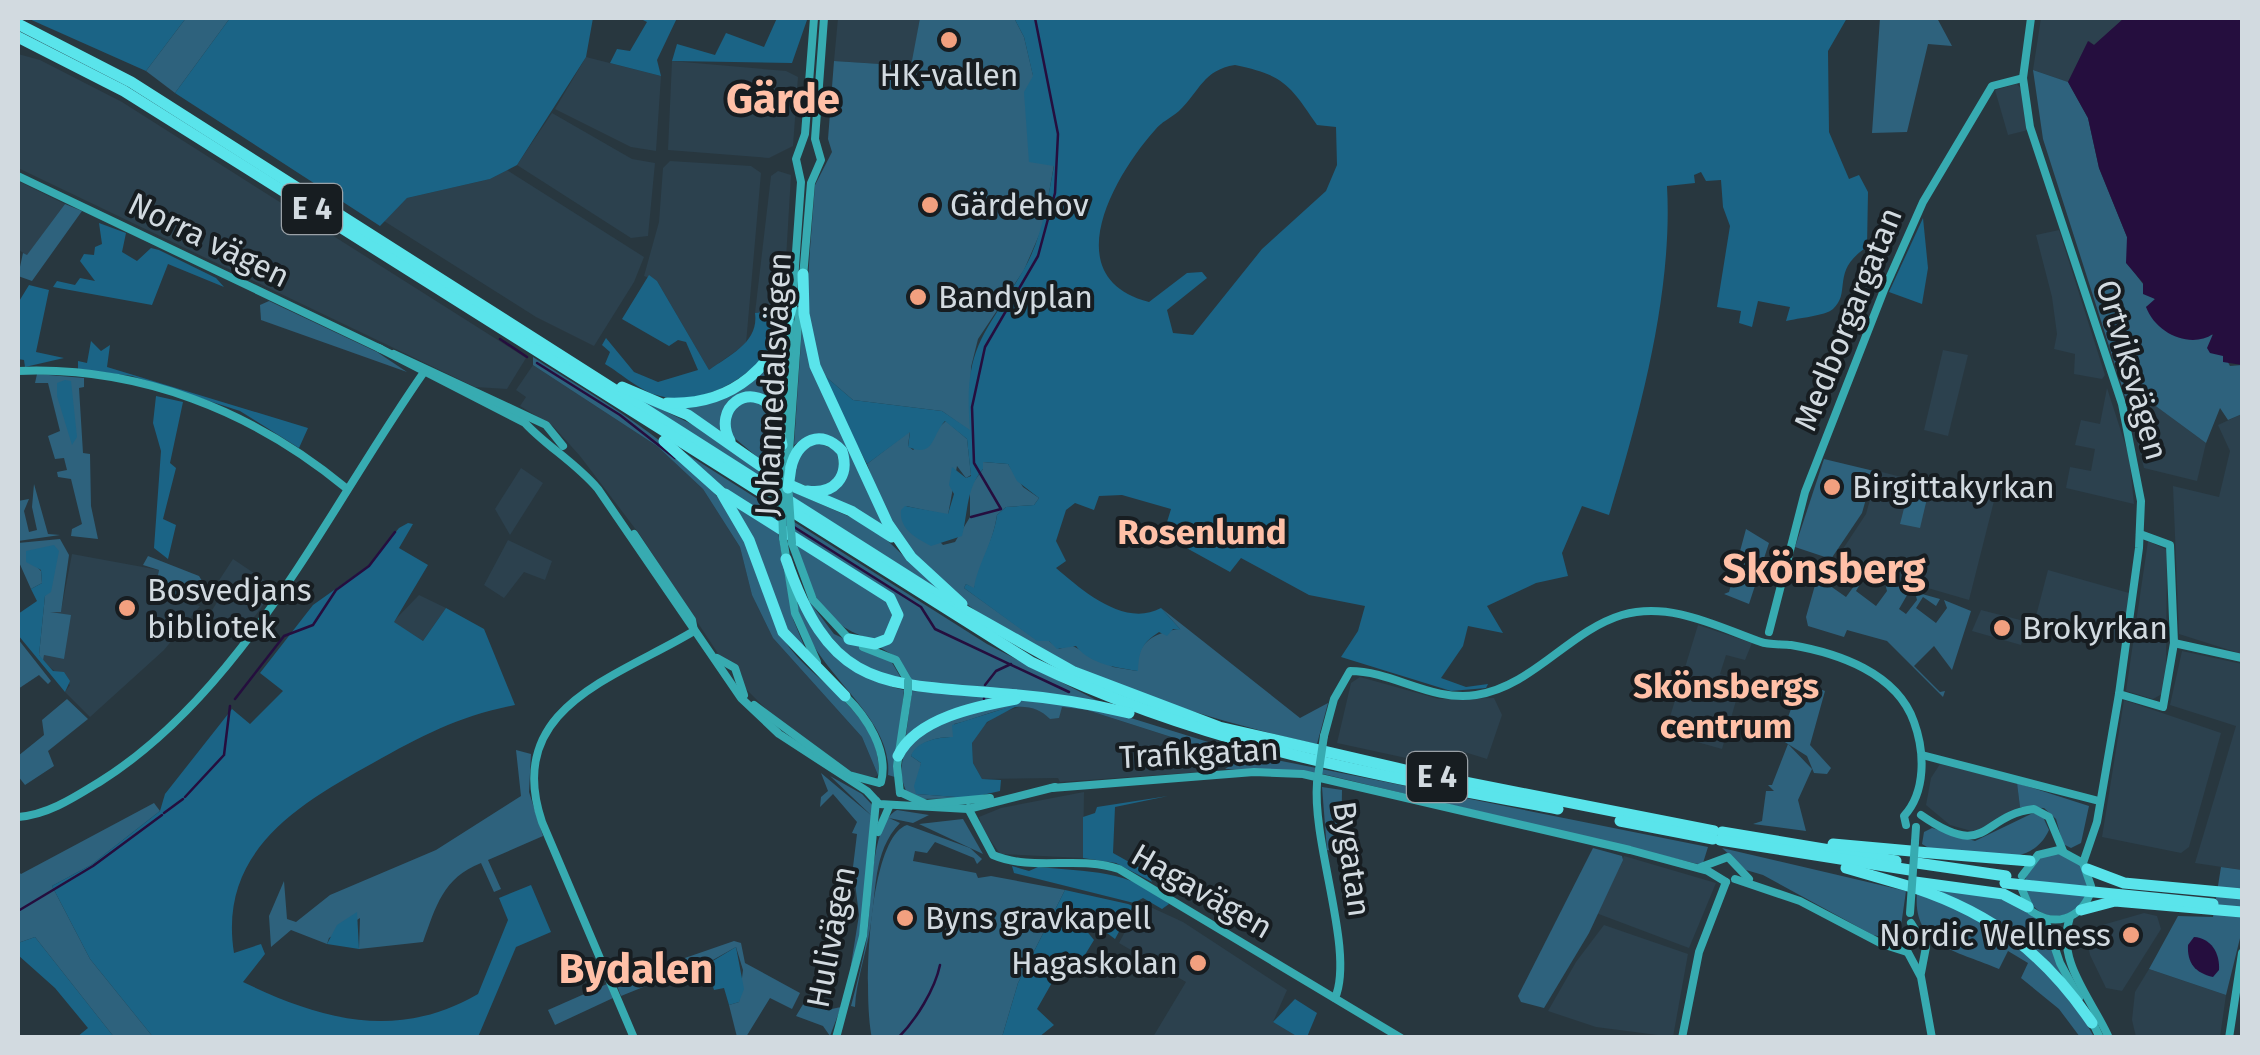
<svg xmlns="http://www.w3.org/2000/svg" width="2260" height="1055" font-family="'Fira Sans',sans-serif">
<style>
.built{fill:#2c414e}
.green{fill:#2e627d}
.forest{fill:#1b6486;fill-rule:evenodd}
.water{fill:#250e3e}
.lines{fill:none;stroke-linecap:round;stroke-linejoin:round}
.stream{stroke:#250e3e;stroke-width:2.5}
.secondary{stroke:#37abb1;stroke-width:8}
.highway{stroke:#5ae4eb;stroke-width:11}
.secondary-bridge{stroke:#37abb1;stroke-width:8}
.highway-bridge{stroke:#5ae4eb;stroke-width:11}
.poi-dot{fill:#f2a07f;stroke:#171d21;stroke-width:4}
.labels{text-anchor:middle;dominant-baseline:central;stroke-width:8;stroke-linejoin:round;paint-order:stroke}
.shield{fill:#171d21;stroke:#9aa1a7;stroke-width:2.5}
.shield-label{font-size:30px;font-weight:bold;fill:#d2dae0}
.poi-label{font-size:32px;fill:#d2dae0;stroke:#171d21;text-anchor:start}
.street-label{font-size:32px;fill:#d2dae0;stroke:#171d21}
.neighbourhood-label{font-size:35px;font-weight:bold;fill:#ffc0a7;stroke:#171d21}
.district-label{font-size:42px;font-weight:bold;fill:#ffc0a7;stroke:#171d21}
</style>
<rect width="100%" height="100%" fill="#28373f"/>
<g class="built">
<path d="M 838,18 L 920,18 L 912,66 L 834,61 Z"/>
<path d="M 2041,18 L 2117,19 L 2125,18 L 2094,45 L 2089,41 L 2068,82 L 2033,70 Z"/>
<path d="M 18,54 L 40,60 L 122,102 L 526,358 L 507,389 L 475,387 L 18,168 Z"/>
<path d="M 586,57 L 661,76 L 656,151 L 631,147 L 555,109 Z"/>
<path d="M 672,61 L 786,71 L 798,77 L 793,146 L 769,158 L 668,150 Z"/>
<path d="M 2017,84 L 2022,90 L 2028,130 L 2008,135 L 1995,90 Z"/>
<path d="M 552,113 L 632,159 L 655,163 L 648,236 L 631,238 L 517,165 Z"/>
<path d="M 670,161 L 751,166 L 761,173 L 746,344 L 709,370 L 657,281 L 644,276 L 659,222 L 663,168 Z"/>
<path d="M 507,170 L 644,257 L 634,282 L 594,346 L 536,317 L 384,221 L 407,198 L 490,179 Z"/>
<path d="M 778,171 L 791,175 L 783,310 L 755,313 L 771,176 Z"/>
<path d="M 18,181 L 65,204 L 27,256 L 18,249 Z"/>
<path d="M 2059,230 L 2105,375 L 2102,379 L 2074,374 L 2075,354 L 2054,349 L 2057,334 L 2052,297 L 2036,235 Z"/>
<path d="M 1943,350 L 1968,355 L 1948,436 L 1924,430 Z"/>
<path d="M 533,365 L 657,446 L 703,489 L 740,547 L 752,595 L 773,638 L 862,737 L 878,775 L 875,777 L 851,774 L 771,714 L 742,685 L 742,675 L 719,655 L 640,535 L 580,456 L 553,426 L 520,406 L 526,397 L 516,390 Z"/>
<path d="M 2107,388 L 2129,456 L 2134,504 L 2066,488 L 2070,467 L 2091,471 L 2095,449 L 2075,445 L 2081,420 L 2100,424 Z"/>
<path d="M 2138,393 L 2206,443 L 2197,481 L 2144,468 L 2125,396 Z"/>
<path d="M 2242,414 L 2242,654 L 2179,634 L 2173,486 L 2219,497 L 2230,451 L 2218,425 Z"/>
<path d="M 521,468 L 543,483 L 510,535 L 495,509 Z"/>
<path d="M 1878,471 L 1994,501 L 1969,600 L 1835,561 L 1866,514 Z"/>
<path d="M 508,540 L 552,561 L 545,580 L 524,572 L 504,598 L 484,585 Z"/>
<path d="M 2148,541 L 2167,550 L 2166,674 L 2162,694 L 2153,699 L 2126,691 Z"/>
<path d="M 72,554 L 159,570 L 155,594 L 200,606 L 164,650 L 90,717 L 65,692 L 70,685 L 43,661 L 50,610 L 61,611 Z"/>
<path d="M 233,559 L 276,588 L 239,637 L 209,615 L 226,588 L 218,582 Z"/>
<path d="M 2048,570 L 2129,593 L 2123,642 L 2035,620 Z"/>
<path d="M 419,595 L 446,608 L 423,641 L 393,622 Z"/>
<path d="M 1981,610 L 2028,622 L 2021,645 L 1972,631 Z"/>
<path d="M 1698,625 L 1752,643 L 1745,660 L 1726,655 L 1720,674 L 1742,680 L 1722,749 L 1665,733 Z"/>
<path d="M 2182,651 L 2242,664 L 2242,870 L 2195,863 L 2236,726 L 2170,705 Z"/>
<path d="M 1360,677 L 1439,699 L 1494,698 L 1502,715 L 1487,759 L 1458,750 L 1454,764 L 1422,757 L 1420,761 L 1337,743 L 1351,683 Z"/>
<path d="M 2124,700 L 2221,733 L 2189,847 L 2181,853 L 2102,837 Z"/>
<path d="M 1022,706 L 1042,710 L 1050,719 L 1062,707 L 1087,710 L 1196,745 L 1200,772 L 1060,782 L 1058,778 L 982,779 L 973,763 L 972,743 L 978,730 L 998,714 Z"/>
<path d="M 1940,764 L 2017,783 L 2020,807 L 1975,832 L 1950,825 L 1926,805 L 1931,778 Z"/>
<path d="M 1084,792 L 1083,858 L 1000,854 L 982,828 L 979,817 L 1001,808 Z"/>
<path d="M 1624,856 L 1716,883 L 1689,948 L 1596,913 Z"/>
<path d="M 1146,905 L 1183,922 L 1287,990 L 1273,1022 L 1298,1037 L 1153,1037 L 1186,982 L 1119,943 L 1135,913 Z"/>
<path d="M 2144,913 L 2157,916 L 2161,929 L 2122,991 L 2106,988 L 2090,955 L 2085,930 Z"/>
<path d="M 1604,925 L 1688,954 L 1673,1037 L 1596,1027 L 1548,1011 L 1576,962 Z"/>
<path d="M 2149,969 L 2226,995 L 2220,1037 L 2136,1037 L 2132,1020 L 2135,992 Z"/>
</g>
<g class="green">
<path d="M 186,18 L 230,18 L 175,93 L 146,71 Z"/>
<path d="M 920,18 L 1014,18 L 1024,37 L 1054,165 L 1043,226 L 1024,270 L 978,339 L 971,367 L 970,431 L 942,411 L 853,400 L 818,370 L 806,313 L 810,249 L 815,185 L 832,152 L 828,139 L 834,61 L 911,66 Z"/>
<path d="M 1880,18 L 1937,18 L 1952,46 L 1928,44 L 1907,132 L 1872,133 Z"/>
<path d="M 2033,70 L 2068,82 L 2088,118 L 2099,168 L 2127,237 L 2127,263 L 2156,301 L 2146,307 L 2213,335 L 2230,366 L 2242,365 L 2242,414 L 2228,420 L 2220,408 L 2206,443 L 2138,393 L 2125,396 L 2043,139 Z"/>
<path d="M 65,204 L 82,211 L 32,281 L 18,276 L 23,253 L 27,255 Z"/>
<path d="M 269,301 L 377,352 L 407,372 L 261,320 L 260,305 Z"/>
<path d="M 802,327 L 884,527 L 822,496 C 844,491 853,474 847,453 L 807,437 L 794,445 Z"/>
<path d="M 785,346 L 780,412 L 768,396 L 741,393 L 726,405 L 721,431 L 682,408 L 759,374 Z"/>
<path d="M 533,357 C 610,407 704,454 745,541 C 762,576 765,614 789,647 C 818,685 885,718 878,775 L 862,737 L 773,638 L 752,595 L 740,547 L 703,489 L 657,446 L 533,365 Z"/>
<path d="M 37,374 L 84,378 L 84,387 L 79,388 L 83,453 L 90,454 L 91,506 L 98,539 L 71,536 L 72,529 L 82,524 L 71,479 L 58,477 L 57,472 L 67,470 L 64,458 L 55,459 L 48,436 L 60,431 L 48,383 L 35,383 Z"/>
<path d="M 632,395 L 714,435 L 763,475 L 793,492 L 873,527 L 942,592 Z"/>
<path d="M 746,399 L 767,405 L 778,435 L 775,472 L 731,435 L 729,414 Z"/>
<path d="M 946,421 L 967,439 L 971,475 L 966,478 L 957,466 L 948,515 L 906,506 L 943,545 L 955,542 L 970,517 L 970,487 L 983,469 L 983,462 L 1008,464 L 1023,487 L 1039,498 L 1034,505 L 1006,507 L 997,515 C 993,542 980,564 974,589 L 966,584 L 964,588 L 1037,640 L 1049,641 L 1059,649 L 1071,645 L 1113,667 L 1137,671 C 1135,641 1157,632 1180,629 L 1161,608 L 1300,718 L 1328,703 L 1317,744 C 1187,716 984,653 903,541 C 886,518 877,490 867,464 L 910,431 L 908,446 L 913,450 Z"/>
<path d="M 817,442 L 837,451 L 840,475 L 819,489 L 793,482 L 797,456 Z"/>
<path d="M 682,451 L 987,644 L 1100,702 L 912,685 L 900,659 L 879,647 L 897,606 L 726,489 Z"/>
<path d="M 1824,459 L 1874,471 L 1862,513 L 1831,559 L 1795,547 Z"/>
<path d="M 34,484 L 48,534 L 60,535 L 18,541 L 18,501 L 29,499 L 24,511 L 29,532 L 37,530 L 32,507 Z"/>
<path d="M 1910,485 L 1929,490 L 1920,528 L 1900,524 Z"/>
<path d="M 734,505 L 778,532 L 793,619 L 810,660 L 788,635 Z"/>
<path d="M 1746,529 L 1769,543 L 1749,604 L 1724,594 L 1729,592 Z"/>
<path d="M 60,539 L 69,555 L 61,612 L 50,612 L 71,615 L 64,659 L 44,655 L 43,661 L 39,655 L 45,596 L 58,551 L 34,564 L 41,571 L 42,583 L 31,589 L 18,560 L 18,543 Z"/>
<path d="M 797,543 L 884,598 L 893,617 L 885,635 L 876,640 C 828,630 806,591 797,543 Z"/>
<path d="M 148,556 L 199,576 L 202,581 L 192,600 L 154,594 L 159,570 L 143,565 Z"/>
<path d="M 1821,564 L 1850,573 L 1847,581 L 1833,572 L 1826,583 L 1846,597 L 1857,582 L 1854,574 L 1863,579 L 1856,591 L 1876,606 L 1887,591 L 1885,583 L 1910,590 L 1899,609 L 1906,614 L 1917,600 L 1915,592 L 1940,599 L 1936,606 L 1923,597 L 1916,608 L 1936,623 L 1947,608 L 1944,600 L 1971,611 L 1952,670 L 1934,646 L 1914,666 L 1940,692 L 1945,691 L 1943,697 L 1887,641 L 1847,630 L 1844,637 L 1808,626 L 1806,617 Z"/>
<path d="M 803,593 L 834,634 L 891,661 L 904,683 C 855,672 825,636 803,593 Z"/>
<path d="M 797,602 L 818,636 L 892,687 L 904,690 L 895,777 L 888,775 C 894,712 805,669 797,602 Z"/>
<path d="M 18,639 L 51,681 L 48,684 L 39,675 L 18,689 Z"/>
<path d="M 1783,676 L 1825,691 L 1810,745 L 1831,768 L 1827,774 L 1814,773 L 1807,756 L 1780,739 L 1798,690 L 1780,684 Z"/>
<path d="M 912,691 L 1007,697 L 906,735 Z"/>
<path d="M 67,699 L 88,719 L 48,751 L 54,766 L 25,785 L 18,776 L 18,756 L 44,735 L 42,720 Z"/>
<path d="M 1027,700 L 1105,710 L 1247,754 L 1708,847 L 1703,863 L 1698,864 L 1323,774 L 1225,769 L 1240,759 L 1087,710 L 1062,707 L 1059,718 L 1050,719 C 1024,692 988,717 954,724 L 953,737 C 937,737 919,741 911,756 L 921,763 L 917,794 L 969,798 L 921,799 L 906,791 C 878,727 984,707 1027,700 Z"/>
<path d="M 1788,744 L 1812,769 L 1798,800 L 1806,831 L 1753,824 L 1762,821 L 1766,791 L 1774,791 L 1768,785 L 1772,785 Z"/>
<path d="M 516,750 L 531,754 L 529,792 L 543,836 L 488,860 L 501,889 L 494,892 L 481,863 C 443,878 436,906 423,942 L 359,949 L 360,918 L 329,938 L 327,944 L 291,930 L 271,947 L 269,916 L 284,881 L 287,919 L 296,922 L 330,895 L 436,850 L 521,796 Z"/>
<path d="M 821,773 L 872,816 L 830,776 L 862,794 L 874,807 L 859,939 L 850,971 L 859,915 L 853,867 L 857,834 L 852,833 L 857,822 L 833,794 L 820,807 L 821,797 L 828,791 Z"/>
<path d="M 2017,783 L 2089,806 L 2081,843 L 2071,848 L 2063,844 L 2056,819 L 2044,808 L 2020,807 Z"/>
<path d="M 1322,787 L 1342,790 L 1341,853 L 1327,850 Z"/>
<path d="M 154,803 L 160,811 L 91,865 L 52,886 L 90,959 L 153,1037 L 114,1037 L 35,937 L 18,943 L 18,871 L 21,874 Z"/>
<path d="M 897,810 L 929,815 L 913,823 L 889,818 L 900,823 C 872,852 877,892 870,929 C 866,954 856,982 855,1007 L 851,1006 C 857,983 863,960 867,937 C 872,908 869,824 897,810 Z"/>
<path d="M 2033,813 L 2043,817 L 2049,830 C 2029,874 1970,854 1932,850 L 1922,844 L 1924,832 L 1932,828 L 1975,841 Z"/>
<path d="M 963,819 L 983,854 L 919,824 Z"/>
<path d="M 907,825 L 970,848 L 982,859 L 977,864 L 974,858 L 935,842 L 927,853 L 915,851 L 913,861 L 976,873 L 978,878 L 991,876 L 1065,890 L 1018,983 L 1002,1037 L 872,1038 C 863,1001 867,838 907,825 Z"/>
<path d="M 1593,848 L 1622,856 L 1623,860 L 1589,933 L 1544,1008 L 1521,1002 L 1518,996 Z"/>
<path d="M 1722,848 L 1906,891 L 1901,926 L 1891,939 L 1873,935 L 1763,875 L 1746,870 Z"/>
<circle cx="2056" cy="885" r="31"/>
<path d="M 2221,867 L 2242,870 L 2242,930 L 2226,995 L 2149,969 L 2178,916 L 2213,917 Z"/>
<path d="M 1932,888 C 1972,893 2023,893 2046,933 C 2054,946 2055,962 2063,977 C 2024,934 1984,911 1932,888 Z"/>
<path d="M 1917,893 C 1993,917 2056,967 2094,1037 L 2080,1037 L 2059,1009 L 2021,978 L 2028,963 L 2008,951 L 1999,969 C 1959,951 1912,947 1917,893 Z"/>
<path d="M 734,941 L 741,943 L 745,963 L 800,993 L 792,1009 L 770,998 L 746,1037 L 737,1037 L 729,1005 L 739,1002 L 743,970 L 736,947 L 686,975 L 682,959 Z"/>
<path d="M 675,962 L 678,973 L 621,996 L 615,981 Z"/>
<path d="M 607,984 L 613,998 L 555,1025 L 548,1010 Z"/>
<path d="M 805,1001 L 827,1010 L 841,1007 L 830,1036 L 823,1026 L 796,1016 Z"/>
</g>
<g class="forest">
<path d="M 27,18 L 186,18 L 146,71 Z"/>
<path d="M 230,18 L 593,18 L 586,57 L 517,165 L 490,179 L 407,198 L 380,226 L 175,93 Z"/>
<path d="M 639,18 L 677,18 L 657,60 L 661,76 L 610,63 L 617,49 L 630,51 L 647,22 Z"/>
<path d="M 777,18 L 807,20 L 792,63 L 672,61 L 677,44 L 715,55 L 726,33 L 764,47 Z"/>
<path d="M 1014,18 L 1847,18 L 1828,51 L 1829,132 L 1849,179 L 1859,175 L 1868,192 L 1867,247 C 1830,271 1852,292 1833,309 C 1825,316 1798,318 1786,321 L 1790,307 L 1758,301 L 1752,327 L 1739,323 L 1741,311 L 1717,307 L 1730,226 L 1723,207 L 1721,180 L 1706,181 L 1701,172 L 1694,175 L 1695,183 L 1667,186 C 1673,292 1640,414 1609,515 L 1582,506 L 1562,553 L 1568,576 L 1536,583 L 1487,606 L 1503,633 L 1468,626 L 1463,646 L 1441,678 L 1466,687 L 1488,684 L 1486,688 L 1451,691 L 1341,657 L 1358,631 L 1365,606 L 1309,595 L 1241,558 L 1230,572 L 1163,535 L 1171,509 L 1122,495 L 1099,496 L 1094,510 L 1075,503 L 1066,510 L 1056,541 L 1066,561 L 1056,568 C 1082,590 1124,628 1161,608 L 1181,630 L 1173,629 L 1167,636 L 1159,632 C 1141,644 1139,651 1138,671 C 1118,668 1089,664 1076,646 L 1057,649 L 1049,641 L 1037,641 L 964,588 L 966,584 L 974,588 C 978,563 993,543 997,515 L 1006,507 L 1034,505 L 1039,498 L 1017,481 L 1008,464 L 983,462 L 983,469 C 966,488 968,513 962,536 L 931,546 C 916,538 899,529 901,510 L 905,506 L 948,514 L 954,494 L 949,485 L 952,467 L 966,478 L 971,476 L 967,439 L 945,421 C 931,436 935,458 908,447 L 910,432 L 867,464 L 818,370 L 853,400 L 942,411 L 970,430 C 963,347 984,336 1023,271 C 1042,239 1047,202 1054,166 L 1029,162 L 1024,92 L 1033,76 L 1024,37 ZM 1235,65 C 1284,75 1290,85 1317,125 L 1336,127 L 1337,165 L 1326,191 L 1262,249 L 1193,335 L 1173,333 L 1167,310 L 1207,278 L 1202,272 L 1187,273 L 1149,302 C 1056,278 1113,177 1155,130 C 1161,122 1171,118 1179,111 C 1200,91 1203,70 1235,65 Z"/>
<path d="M 1923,218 L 1928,268 L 1922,304 L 1889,292 Z"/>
<path d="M 99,223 L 126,233 L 122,252 L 137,261 L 151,248 L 159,250 L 216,278 L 224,287 L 168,264 L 152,305 L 53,287 L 57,281 L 75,285 L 80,278 L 95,281 L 80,261 L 84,254 L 94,255 L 95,247 L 102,244 Z"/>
<path d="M 649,275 L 657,281 L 709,370 C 731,354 759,342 755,313 L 783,310 C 781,363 710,409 660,396 C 641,392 622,374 605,364 L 610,352 L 602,345 L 606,338 L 634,372 L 658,382 L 698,370 L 686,342 L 678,340 L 669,346 L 622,319 Z"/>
<path d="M 29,285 L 49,290 L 36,352 L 64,358 L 25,367 L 24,360 L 18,359 L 18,303 Z"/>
<path d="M 91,341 L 101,351 L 110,345 L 107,367 L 308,428 L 299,448 L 240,411 L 132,376 L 78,369 L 78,361 L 87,363 Z"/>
<path d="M 65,380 L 71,381 L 77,437 L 72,445 L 57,396 L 57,383 Z"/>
<path d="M 156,396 L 183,402 L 170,463 L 176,468 L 163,519 L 176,525 L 168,559 L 154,548 L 161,451 L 153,423 Z"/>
<path d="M 408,523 L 413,524 L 399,548 L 428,565 L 394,622 L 423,641 L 446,608 L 484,629 L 515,705 C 459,716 423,735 373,763 C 297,805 218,852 234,953 L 261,944 L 265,954 L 243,982 C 322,1020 397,1041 478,994 L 508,920 L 499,898 L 531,885 L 551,932 L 516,947 L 478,1037 L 153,1037 L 90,959 L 52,886 L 91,865 L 160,811 L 165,794 L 232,709 L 250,724 L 283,691 L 260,673 L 313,605 L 368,566 L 399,528 Z"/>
<path d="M 54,545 L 59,551 L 51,592 L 45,596 L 39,655 L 53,671 L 64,672 L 70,681 L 65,692 L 18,635 L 18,614 L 37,601 L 31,589 L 42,583 L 41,570 L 26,562 L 26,551 Z"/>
<path d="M 1022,703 L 987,722 L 972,743 L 973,763 L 982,779 L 1001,780 L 1000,791 L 969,798 L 916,794 L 914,786 L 921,763 L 911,756 C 916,741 938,737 953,737 L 952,725 Z"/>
<path d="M 1168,796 L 1115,807 L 1113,853 L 1147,872 L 1152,882 L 1116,863 L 1083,858 L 1083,817 L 1095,813 L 1097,807 Z"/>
<path d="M 1012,866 L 1029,871 L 1038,867 C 1086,872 1131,869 1169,904 L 1162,909 L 1143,898 L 1134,903 L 1014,873 Z"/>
<path d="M 1065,890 L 1128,904 L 1133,906 L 1115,939 L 1087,918 L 1076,928 L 1085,929 L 1094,940 L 1083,958 L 1074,954 L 1066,958 L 1037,1009 L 1054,1025 L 1039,1037 L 1002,1037 L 1018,983 Z"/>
<path d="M 357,912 L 359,949 L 327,944 L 337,925 Z"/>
<path d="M 35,937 L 114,1037 L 77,1037 L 88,1028 L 55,988 L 18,955 L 18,943 Z"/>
<path d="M 736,947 L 744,989 L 739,1002 L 729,1005 L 724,988 L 714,990 L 706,965 Z"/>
<path d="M 1295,999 L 1317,1013 L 1307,1037 L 1298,1037 L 1273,1022 Z"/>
</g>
<g class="water">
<path d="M 2124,18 L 2242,18 L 2242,365 L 2223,362 L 2223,356 L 2210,353 L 2207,348 L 2213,334 C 2191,349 2156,334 2146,307 L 2155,299 L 2143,294 L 2143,283 L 2126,263 L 2127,237 L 2099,168 L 2088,118 L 2068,82 L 2088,41 L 2094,45 Z"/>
<path d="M 2194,937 C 2211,938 2220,953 2219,970 L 2213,977 C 2195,973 2187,963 2188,945 Z"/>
</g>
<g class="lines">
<g class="stream">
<path d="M 500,339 L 527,357"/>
<path d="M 537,363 L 620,415 L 675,458"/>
<path d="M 761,506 L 779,517"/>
<path d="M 971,517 L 1001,509 L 974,463 L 972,407 L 985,347 L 1038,256 L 1055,193 L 1058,134 L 1035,18"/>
<path d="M 794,527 L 921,607 L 935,629 L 1069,692"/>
<path d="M 985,685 L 996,671 L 1011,664"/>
<path d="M 235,699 L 284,636 L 313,625 L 336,590 L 369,566 L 395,532"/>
<path d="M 984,699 L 984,698"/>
<path d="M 185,797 L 224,755 L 230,706"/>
<path d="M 164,813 L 183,799"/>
<path d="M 18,911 L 93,866 L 162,815"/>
<path d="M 898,1038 C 916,1020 935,989 940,965"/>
</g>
<g class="secondary">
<path d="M 2031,18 L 2023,78 L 2030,127 L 2122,404 L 2141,501 L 2139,548 L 2119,694 L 2097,822 L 2083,863"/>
<path d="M 18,176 L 381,349"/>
<path d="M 803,277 L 811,183 L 821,160 L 815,139 L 824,18"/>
<path d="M 792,309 L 801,182 L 796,159 L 805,134 L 814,18"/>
<path d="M 379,348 L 525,423 C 546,446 575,462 598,489 L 741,698 L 779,734 L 867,791 L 879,804 L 968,809 L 1055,787"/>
<path d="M 394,354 L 546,425 L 563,446"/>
<path d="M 18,371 C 139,366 253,411 346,488"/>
<path d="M 781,466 L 791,323"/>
<path d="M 788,466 L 799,311"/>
<path d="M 634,534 L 692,620 L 694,631"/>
<path d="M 783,538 L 795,613 L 817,662"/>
<path d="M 792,543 L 813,600 L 850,640"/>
<path d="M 1769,632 L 1805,492 L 1884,290 L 1923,202 L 1992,86 L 2023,78"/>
<path d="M 2174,643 L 2242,658"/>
<path d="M 863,647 L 896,660 L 908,681"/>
<path d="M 717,658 L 735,668 L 744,695"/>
<path d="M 2119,694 L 2163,707 L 2174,643 L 2170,545 L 2140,534"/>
<path d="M 845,696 C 867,717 889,751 881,782"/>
<path d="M 754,705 L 849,775 L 879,783"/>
<path d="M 1324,736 L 1334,699 L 1350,671 C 1393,671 1431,702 1476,695 C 1532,687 1569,631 1622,615 C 1671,601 1718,627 1761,642 C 1768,645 1783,644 1791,645 C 1838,653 1897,673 1914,722 C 1925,752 1926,792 1904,816 L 1906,825"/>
<path d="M 1922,755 L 2099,801"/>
<path d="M 1317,783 C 1312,844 1355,952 1335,998"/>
<path d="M 1052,788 L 1254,772 L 1303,774 L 1630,850 L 1708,871 L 1726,882"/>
<path d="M 900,792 L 926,804 L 990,798"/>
<path d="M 900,793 L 897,766 L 908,693"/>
<path d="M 968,808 L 993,855 C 1033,872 1079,855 1119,869 L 1401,1038"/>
<path d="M 1921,815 C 1989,862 1980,815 2034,809 L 2049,817 L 2063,851"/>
<path d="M 18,817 C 48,815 75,797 101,781 C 245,690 328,509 424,372"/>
<path d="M 878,832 L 889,807"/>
<path d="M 1915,842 L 1916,827"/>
<path d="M 1701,867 L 1728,857 L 1749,879"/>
<path d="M 2022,876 L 2038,855 L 2059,850 L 2083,863 L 2091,886"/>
<path d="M 1735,879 L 1800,901 L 1882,944 L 1907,952"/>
<path d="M 2021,887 L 2031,911 C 2054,927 2079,920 2090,894"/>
<path d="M 2070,917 C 2055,961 2092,999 2109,1038"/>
<path d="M 2045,919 L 2060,963 L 2079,998"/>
<path d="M 1911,923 L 1926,947 L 1921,973"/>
<path d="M 1919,937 L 1909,940 L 1906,949 L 1921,977 L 1932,1038"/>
<path d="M 2091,1019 L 2100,1038"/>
<path d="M 634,1038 L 542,822 C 503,707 616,678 694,631"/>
<path d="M 836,1038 L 863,936 L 876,801"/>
<path d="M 1682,1038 L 1699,952 L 1726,882"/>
<path d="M 2229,1038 L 2242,953"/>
</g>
<g class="highway">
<path d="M 18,24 L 131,82 L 939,596 L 1074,672 L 1219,727 L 1414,772 L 1714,831"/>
<path d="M 18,37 L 124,91 L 1031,662 C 1204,746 1371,774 1558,809"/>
<path d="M 803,274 L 804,314 L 815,366 L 888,524 L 911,557 L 962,604"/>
<path d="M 622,387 L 688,415 L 785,483 L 851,511 L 892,537"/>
<path d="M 667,403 C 733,406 779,365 792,304"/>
<path d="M 664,441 L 721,492 L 749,540 L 783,632 L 845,696"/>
<path d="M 730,441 C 712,408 749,380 774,409 L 782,445"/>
<path d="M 791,467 C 798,440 821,428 842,451 C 850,477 834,495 807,491"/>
<path d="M 725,494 L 890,598 L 898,615 L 888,639 L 875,644 L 849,639"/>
<path d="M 786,559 C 832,693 884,683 1007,694 C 1048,697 1088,703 1129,713"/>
<path d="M 898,756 C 916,718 978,706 1016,699"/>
<path d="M 1620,821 L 1713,839"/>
<path d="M 1722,832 L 1896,861"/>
<path d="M 1720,840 L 1910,870"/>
<path d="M 1833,844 L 1911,851"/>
<path d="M 1918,852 L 2030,861"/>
<path d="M 1917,863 L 2006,876"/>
<path d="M 1846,868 L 1908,886"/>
<path d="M 2087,869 L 2124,883 L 2242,894"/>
<path d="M 1915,882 L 2003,894 L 2028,907"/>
<path d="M 1915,888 C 1993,914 2046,955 2092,1023"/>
<path d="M 2081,910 L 2115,901 L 2242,912"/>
</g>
<g class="secondary-bridge">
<path d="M 781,466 L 783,538"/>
<path d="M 788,483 L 792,543"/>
<path d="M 908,693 L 908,681"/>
<path d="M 1317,783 L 1324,736"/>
<path d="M 1910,913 L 1915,842"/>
</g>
<g class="highway-bridge">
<path d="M 788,488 L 791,467"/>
<path d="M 2005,883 L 2213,904"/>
</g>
</g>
<g class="poi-dot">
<circle cx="949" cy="40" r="10"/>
<circle cx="930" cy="205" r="10"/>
<circle cx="918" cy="297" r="10"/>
<circle cx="1832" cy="487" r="10"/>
<circle cx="127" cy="608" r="10"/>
<circle cx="2002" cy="628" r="10"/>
<circle cx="905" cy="918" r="10"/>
<circle cx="2131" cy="935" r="10"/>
<circle cx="1198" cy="963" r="10"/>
</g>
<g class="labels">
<g class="shield">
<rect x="282" y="184" width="60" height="50" rx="8"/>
<rect x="1407" y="752" width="60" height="50" rx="8"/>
</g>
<g class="shield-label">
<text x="312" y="209">E 4</text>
<text x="1437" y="777">E 4</text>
</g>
<g class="poi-label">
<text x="949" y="75" text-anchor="middle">HK-vallen</text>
<text x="950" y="205">Gärdehov</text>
<text x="938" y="297">Bandyplan</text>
<text x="1852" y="487">Birgittakyrkan</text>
<text x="147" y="590">Bosvedjans<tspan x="147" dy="37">bibliotek</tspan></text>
<text x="2022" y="628">Brokyrkan</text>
<text x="925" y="918">Byns gravkapell</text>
<text x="2111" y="935" text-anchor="end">Nordic Wellness</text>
<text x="1178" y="963" text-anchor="end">Hagaskolan</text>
</g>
<g class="street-label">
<text transform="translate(209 240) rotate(26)">Norra vägen</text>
<text transform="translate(1848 319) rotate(-68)">Medborgargatan</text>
<text transform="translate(2132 370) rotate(74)">Ortviksvägen</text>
<text transform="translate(773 384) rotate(-87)">Johannedalsvägen</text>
<text transform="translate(1199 753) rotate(-3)">Trafikgatan</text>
<text transform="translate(1352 859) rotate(82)">Bygatan</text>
<text transform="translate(1202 891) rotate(30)">Hagavägen</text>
<text transform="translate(831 937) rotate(-79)">Hulivägen</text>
</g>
<g class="neighbourhood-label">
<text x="1202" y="532">Rosenlund</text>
<text x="1726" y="686">Skönsbergs<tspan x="1726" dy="40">centrum</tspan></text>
</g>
<g class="district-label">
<text x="783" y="99">Gärde</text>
<text x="1824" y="569">Skönsberg</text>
<text x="636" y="969">Bydalen</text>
</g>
</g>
<rect width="2260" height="1055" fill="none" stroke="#d2dae0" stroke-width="40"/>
</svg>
